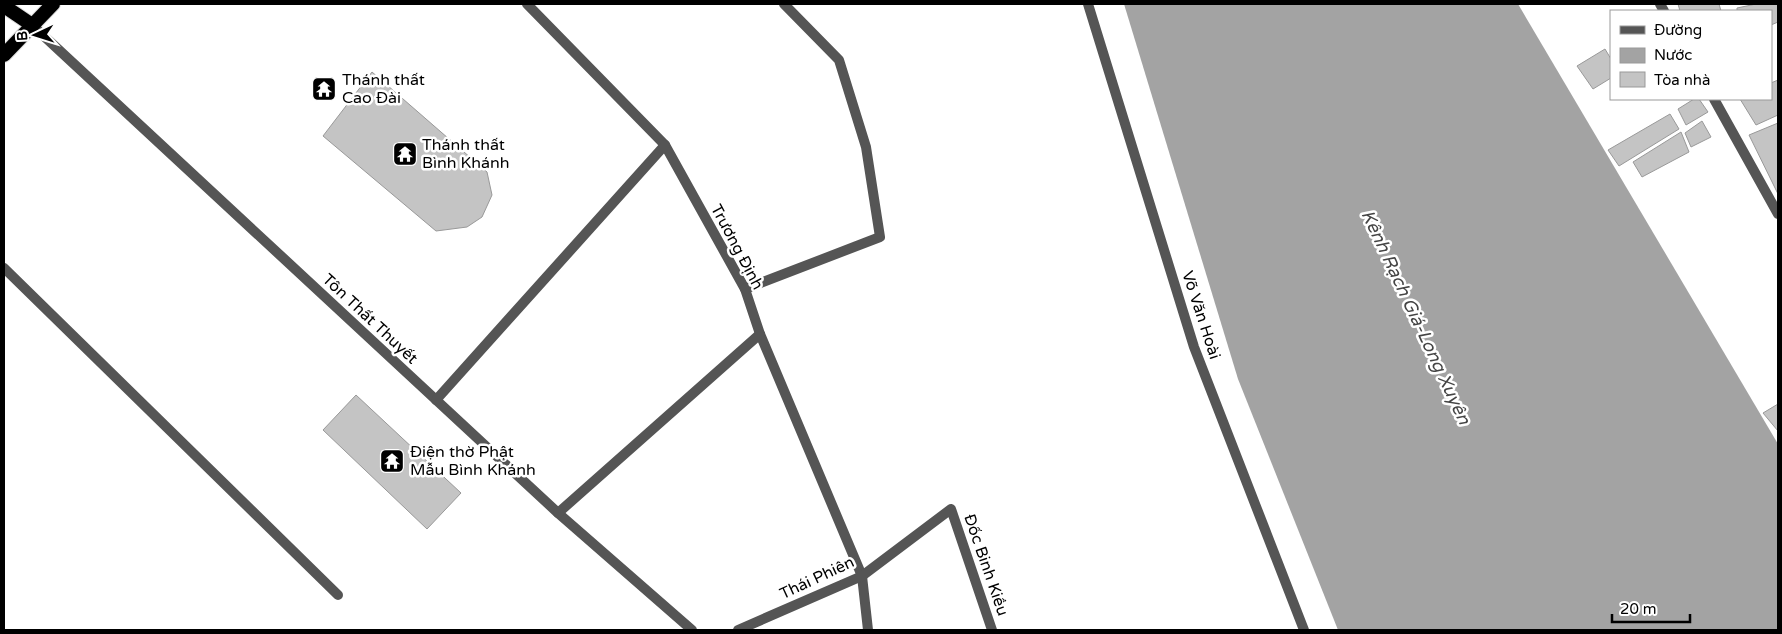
<svg xmlns="http://www.w3.org/2000/svg" width="1782" height="634" font-family="'Varela Round',sans-serif">
<style>
.water{fill:#a3a3a3}
.building{fill:#c4c4c4;stroke:#999}
.lines{fill:none;stroke-linecap:round;stroke-linejoin:round}
.trunk-casing{stroke:#dbdbdb;stroke-width:16}
.minor{stroke:#555;stroke-width:10}
.trunk{stroke:#000;stroke-width:14}
.labels{text-anchor:middle;dominant-baseline:central;stroke-width:5;stroke-linejoin:round;paint-order:stroke}
.poi-label{font-size:16px;fill:#000;stroke:#fff;text-anchor:start}
.street-label{font-size:16px;fill:#000;stroke:#fff}
.water-label{font-size:18px;font-style:italic;fill:#444;stroke:#fff}
</style>
<rect width="100%" height="100%" fill="#fff"/>
<path class="water" d="M 1124,4 L 1518,4 L 1778,444 L 1778,630 L 1338,630 L 1238,379 Z"/>
<g class="building">
<path d="M 1678,4 L 1719,4 L 1721,11 L 1680,11 Z"/>
<path d="M 1756,4 L 1778,4 L 1778,22 L 1771,25 L 1771,11 L 1737,11 L 1737,8 Z"/>
<path d="M 1605,49 L 1611,59 L 1611,78 L 1593,89 L 1577,66 Z"/>
<path d="M 372,72 L 487,172 L 492,195 L 482,217 L 467,227 L 436,231 L 323,136 Z"/>
<path d="M 1778,80 L 1778,115 L 1756,125 L 1740,99 L 1771,99 L 1771,83 Z"/>
<path d="M 1694,99 L 1699,99 L 1708,112 L 1686,125 L 1678,109 Z"/>
<path d="M 1670,114 L 1679,129 L 1619,166 L 1608,150 Z"/>
<path d="M 1702,121 L 1711,137 L 1691,147 L 1685,133 Z"/>
<path d="M 1778,123 L 1778,194 L 1749,135 Z"/>
<path d="M 1681,132 L 1689,152 L 1642,177 L 1633,162 Z"/>
<path d="M 356,395 L 461,493 L 427,529 L 323,430 Z"/>
<path d="M 1778,404 L 1778,431 L 1763,413 Z"/>
</g>
<g class="lines">
<defs>
<g id="trunk">
<path d="M 4,6 L 32,25"/>
<path d="M 4,55 L 53,4"/>
</g>
</defs>
<use href="#trunk" class="trunk-casing"/>
<g class="minor">
<path d="M 527,4 L 665,145 L 745,289 L 760,334 L 862,576 L 868,630"/>
<path d="M 1088,4 L 1194,347 L 1304,630"/>
<path d="M 1660,4 L 1664,11"/>
<path d="M 32,25 L 558,513 L 692,630"/>
<path d="M 1714,99 L 1778,214"/>
<path d="M 4,268 L 338,595"/>
<path d="M 745,289 L 880,237 L 866,147 L 839,60 L 784,4"/>
<path d="M 436,400 L 665,145"/>
<path d="M 558,513 L 760,334"/>
<path d="M 738,630 L 862,576 L 951,509 L 992,630"/>
</g>
<use href="#trunk" class="trunk"/>
</g>
<defs>
<symbol id="temple-square" viewBox="-11 -11 22 22"><rect x="-9" y="-9" width="18" height="18" rx="4" fill="#000" stroke="#fff"/><path d="M0-6L5-2H3V0L6.5 2.5H4V6H1.5V3h-3V6H-4V2.5H-6.5L-3 0V-2H-5Z" fill="#fff"/></symbol>
</defs>
<g fill-rule="evenodd">
<use href="#temple-square" x="310" y="75" width="28" height="28"/>
<use href="#temple-square" x="391" y="140" width="28" height="28"/>
<use href="#temple-square" x="378" y="447" width="28" height="28"/>
</g>
<g class="labels">
<g class="poi-label">
<text x="342" y="80">Thánh thất<tspan x="342" dy="18">Cao Đài</tspan></text>
<text x="422" y="145">Thánh thất<tspan x="422" dy="18">Bình Khánh</tspan></text>
<text x="410" y="452">Điện thờ Phật<tspan x="410" dy="18">Mẫu Bình Khánh</tspan></text>
</g>
<g class="street-label">
<text transform="translate(737 247) rotate(62)">Trương Định</text>
<text transform="translate(1201 315) rotate(72)">Võ Văn Hoài</text>
<text transform="translate(370 319) rotate(43)">Tôn Thất Thuyết</text>
<text transform="translate(986 565) rotate(71)">Đốc Binh Kiều</text>
<text transform="translate(817 578) rotate(-25)">Thái Phiên</text>
</g>
<g class="water-label">
<text transform="translate(1416 317) rotate(65)">Kênh Rạch Giá-Long Xuyên</text>
</g>
</g>
<rect width="1782" height="634" fill="none" stroke="#000000" stroke-width="10"/>
<rect x="1610" y="10" width="162" height="90" fill="#ffffff" stroke="#999999"/>
<rect x="1620" y="26" width="25" height="8" fill="#555555" stroke="#999999"/>
<text x="1654" y="35" font-size="15" fill="#000000">Đường</text>
<rect x="1620" y="48" width="25" height="15" fill="#a3a3a3" stroke="#999999"/>
<text x="1654" y="60" font-size="15" fill="#000000">Nước</text>
<rect x="1620" y="72" width="25" height="15" fill="#c4c4c4" stroke="#999999"/>
<text x="1654" y="85" font-size="15" fill="#000000">Tòa nhà</text>
<g transform="translate(35 35) rotate(266)" stroke="#ffffff" stroke-width="4" paint-order="stroke">
<path d="M0-4L9 19L0 12L-9 19Z" fill="#000000"/>
<text y="-8" font-size="14" font-weight="bold" text-anchor="middle" fill="#000000">B</text>
</g>
<path d="M1612 614v8h78v-8" fill="none" stroke="#000000" stroke-width="2.5"/>
<text x="1620" y="614" font-size="15" fill="#000000" stroke="#ffffff" stroke-width="4" paint-order="stroke">20 m</text>
</svg>
